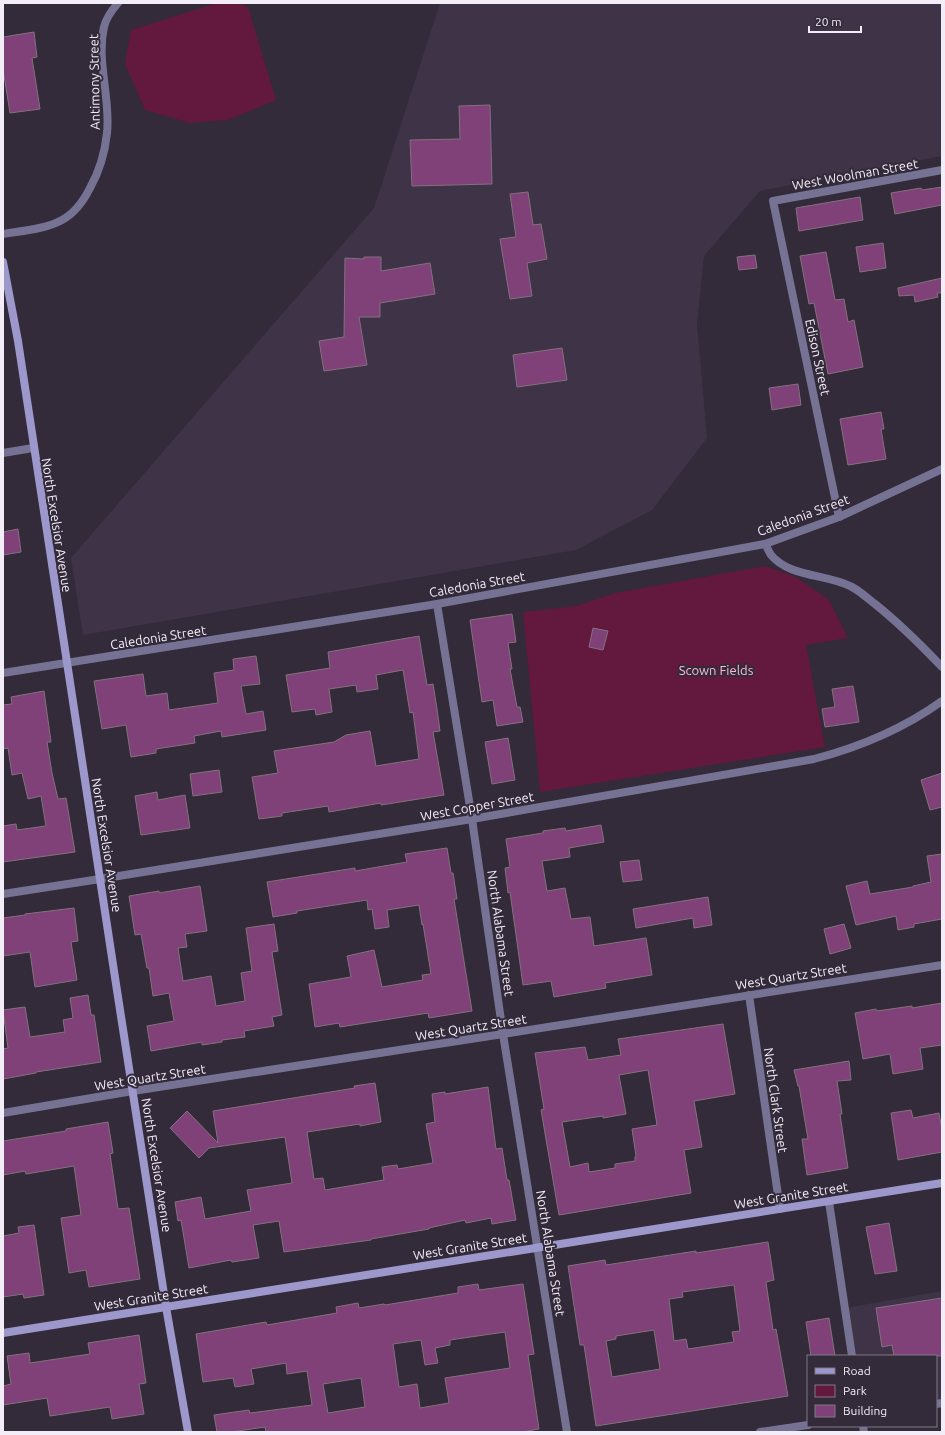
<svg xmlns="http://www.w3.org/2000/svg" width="945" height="1435" font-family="Ubuntu,sans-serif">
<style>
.built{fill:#3f3348}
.green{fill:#62193d}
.building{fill:#7f4177;stroke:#83717f;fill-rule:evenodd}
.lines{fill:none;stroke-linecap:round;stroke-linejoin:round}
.street{stroke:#757293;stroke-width:8}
.secondary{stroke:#9d98cc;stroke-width:8}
.labels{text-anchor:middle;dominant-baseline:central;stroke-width:4;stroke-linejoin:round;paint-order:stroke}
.street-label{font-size:13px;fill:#f3edf8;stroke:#332a3a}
.park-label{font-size:13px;fill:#ffbad4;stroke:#332a3a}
</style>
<rect width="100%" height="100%" fill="#332a3a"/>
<g class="built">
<path d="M 440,3 L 942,3 L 942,156 L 760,191 L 704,256 L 697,324 L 707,438 L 652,510 L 576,550 L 83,635 L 71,558 L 374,208 Z"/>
<path d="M 942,1291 L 942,1403 L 936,1404 L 936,1356 L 852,1356 L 845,1308 Z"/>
</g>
<g class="green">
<path d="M 217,3 L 238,3 L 248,7 L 276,100 L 228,120 L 190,123 L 145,110 L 125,64 L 131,30 Z"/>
<path d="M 765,566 L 796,577 L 829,600 L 848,638 L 806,645 L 825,747 L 540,792 L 523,612 L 576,606 L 615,593 Z"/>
</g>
<g class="building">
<path d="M 34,32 L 37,57 L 32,58 L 40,109 L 10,113 L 3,69 L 3,37 Z"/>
<path d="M 490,105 L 492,184 L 412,186 L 410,140 L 460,139 L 459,106 Z"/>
<path d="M 942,187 L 942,205 L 895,214 L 891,193 L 921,188 L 922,190 Z"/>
<path d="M 528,192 L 533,225 L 541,224 L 547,259 L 527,263 L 532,296 L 510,299 L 500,239 L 516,237 L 510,194 Z"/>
<path d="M 860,197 L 863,220 L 799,231 L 796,208 Z"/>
<path d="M 883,243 L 886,268 L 860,272 L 856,247 Z"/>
<path d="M 826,252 L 835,300 L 844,299 L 848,322 L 854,320 L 863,367 L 828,374 L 814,303 L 809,304 L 800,256 Z"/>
<path d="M 755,255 L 757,268 L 739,270 L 737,257 Z"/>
<path d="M 364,257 L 381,257 L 381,271 L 430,263 L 435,294 L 380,303 L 380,317 L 359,317 L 367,365 L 324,371 L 319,341 L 344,337 L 345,258 L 364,259 Z"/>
<path d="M 942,278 L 942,293 L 937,293 L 938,297 L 915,302 L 914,295 L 899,296 L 898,288 Z"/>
<path d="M 562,348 L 567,380 L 517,387 L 513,355 Z"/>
<path d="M 798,384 L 801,405 L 772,410 L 769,388 Z"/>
<path d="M 881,412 L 884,429 L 881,429 L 886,459 L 848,465 L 840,419 Z"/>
<path d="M 18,529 L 21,552 L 3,555 L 3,532 Z"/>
<path d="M 512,614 L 516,642 L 508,643 L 512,669 L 510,669 L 517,707 L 520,707 L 523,722 L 497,726 L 493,700 L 482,702 L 470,620 Z"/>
<path d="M 593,628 L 608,631 L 603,650 L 589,647 Z"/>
<path d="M 419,636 L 427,685 L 433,684 L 437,709 L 440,731 L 433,732 L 444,795 L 381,805 L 381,803 L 329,812 L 328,806 L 282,813 L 282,816 L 259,819 L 252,777 L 278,773 L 274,751 L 334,742 L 346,735 L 370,731 L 376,766 L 419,759 L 413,712 L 410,713 L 403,670 L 376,675 L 378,689 L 357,692 L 356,685 L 329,689 L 332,712 L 316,715 L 315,709 L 292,712 L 286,675 L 330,668 L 328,652 Z"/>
<path d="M 256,656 L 260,684 L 241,686 L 246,714 L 263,711 L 266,730 L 222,737 L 221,731 L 194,736 L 195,743 L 156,749 L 156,753 L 131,757 L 126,725 L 102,729 L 94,681 L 143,674 L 146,696 L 167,693 L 169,710 L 218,703 L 214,673 L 234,670 L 233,659 Z"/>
<path d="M 853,686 L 859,722 L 825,727 L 822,709 L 835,707 L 832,689 Z"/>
<path d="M 44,691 L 51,742 L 47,742 L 52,773 L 58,799 L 66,798 L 75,852 L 3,862 L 3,826 L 16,824 L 17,830 L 46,826 L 41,796 L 28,799 L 22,773 L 12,775 L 8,748 L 3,749 L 3,705 L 12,704 L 11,697 Z"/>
<path d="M 508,738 L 515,780 L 492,784 L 485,742 Z"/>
<path d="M 219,770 L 222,792 L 193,796 L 190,774 Z"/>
<path d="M 942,773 L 942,807 L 930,810 L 921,780 Z"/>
<path d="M 157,792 L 158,800 L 185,795 L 190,828 L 141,835 L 135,796 Z"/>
<path d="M 601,825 L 604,842 L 569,848 L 570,857 L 542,861 L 547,891 L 565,888 L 571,919 L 590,917 L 594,946 L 646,938 L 652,975 L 605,983 L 606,988 L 554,997 L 551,981 L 523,985 L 510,892 L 508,893 L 505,868 L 510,867 L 506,839 L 543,833 L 543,831 L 565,828 L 566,831 Z"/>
<path d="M 447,848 L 451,873 L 453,873 L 457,899 L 454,899 L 472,1011 L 429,1018 L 428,1013 L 340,1027 L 339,1023 L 315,1027 L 309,984 L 351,977 L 347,956 L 374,950 L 382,987 L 423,980 L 422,975 L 431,974 L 423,924 L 422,925 L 419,905 L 387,910 L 389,927 L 375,929 L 372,909 L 368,910 L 367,900 L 297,911 L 297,913 L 273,917 L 267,882 L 355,868 L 355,871 L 407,862 L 405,854 Z"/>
<path d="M 942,854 L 942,919 L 914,924 L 914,927 L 898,930 L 896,916 L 856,925 L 846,886 L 867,881 L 870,894 L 913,887 L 913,886 L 931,882 L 927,856 Z"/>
<path d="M 639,860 L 642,880 L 623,882 L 620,862 Z"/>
<path d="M 200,886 L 207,931 L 185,934 L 187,947 L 178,948 L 183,981 L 211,976 L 216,1006 L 245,1001 L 241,973 L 252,971 L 246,928 L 274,924 L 278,951 L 272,952 L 282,1015 L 272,1017 L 274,1026 L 244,1031 L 245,1037 L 222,1040 L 222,1042 L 202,1045 L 202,1042 L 151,1051 L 147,1026 L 174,1021 L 169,993 L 153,996 L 149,968 L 147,968 L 141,934 L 135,935 L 129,896 L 159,891 L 159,893 Z"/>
<path d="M 708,897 L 712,925 L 694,928 L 693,918 L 636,928 L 633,909 Z"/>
<path d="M 74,908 L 78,941 L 71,942 L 77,980 L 35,987 L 30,952 L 3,956 L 3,918 L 25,915 L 25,914 Z"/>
<path d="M 844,924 L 851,948 L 830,954 L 824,929 Z"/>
<path d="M 88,995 L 91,1015 L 94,1015 L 101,1062 L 36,1072 L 36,1073 L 3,1079 L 3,1049 L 8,1048 L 3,1010 L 25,1007 L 30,1037 L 65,1032 L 63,1020 L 73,1018 L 70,998 Z"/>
<path d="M 942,1003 L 942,1045 L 920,1048 L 923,1069 L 893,1074 L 890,1054 L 863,1059 L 855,1013 L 876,1009 L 877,1011 L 912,1006 L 912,1008 Z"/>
<path d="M 723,1024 L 735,1094 L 694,1101 L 702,1147 L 684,1150 L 691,1193 L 559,1215 L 541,1110 L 544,1109 L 535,1053 L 585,1047 L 588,1060 L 621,1055 L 618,1039 ZM 648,1070 L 657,1125 L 632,1129 L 636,1156 L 635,1157 L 635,1161 L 615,1164 L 615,1168 L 589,1172 L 588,1163 L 570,1167 L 562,1122 L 603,1116 L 603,1118 L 626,1114 L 619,1075 Z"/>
<path d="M 849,1061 L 851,1080 L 837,1081 L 842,1114 L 840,1114 L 848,1168 L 807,1175 L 802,1139 L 808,1139 L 799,1086 L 798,1086 L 794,1070 Z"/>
<path d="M 375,1083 L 381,1122 L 360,1126 L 360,1124 L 307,1132 L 314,1179 L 323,1178 L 325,1190 L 384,1180 L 382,1167 L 397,1165 L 398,1169 L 433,1163 L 426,1124 L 435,1122 L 432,1094 L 445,1092 L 445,1094 L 488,1087 L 496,1149 L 502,1148 L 507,1180 L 509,1180 L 516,1220 L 492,1224 L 491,1218 L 466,1223 L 465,1220 L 429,1228 L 429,1229 L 371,1239 L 371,1240 L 284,1252 L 279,1221 L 253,1225 L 259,1258 L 232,1262 L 231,1260 L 189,1268 L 181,1220 L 178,1221 L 175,1202 L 201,1197 L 205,1219 L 251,1211 L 247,1190 L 292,1183 L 285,1137 L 209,1148 L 199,1158 L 170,1128 L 187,1111 L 218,1143 L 213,1111 L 355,1088 L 354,1086 Z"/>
<path d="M 911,1110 L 913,1118 L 939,1113 L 942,1130 L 942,1152 L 898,1160 L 891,1113 Z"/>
<path d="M 108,1122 L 113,1153 L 110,1154 L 118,1209 L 129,1208 L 140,1279 L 89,1287 L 86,1270 L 69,1273 L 61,1218 L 81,1215 L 74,1166 L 26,1174 L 25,1171 L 3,1175 L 3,1141 L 66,1131 L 66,1129 Z"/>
<path d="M 889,1223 L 897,1271 L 875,1274 L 866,1227 Z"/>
<path d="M 34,1225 L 44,1295 L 24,1298 L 23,1294 L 3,1297 L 3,1236 L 19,1233 L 18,1227 Z"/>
<path d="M 768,1242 L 774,1280 L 766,1282 L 773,1330 L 776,1329 L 788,1396 L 596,1426 L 584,1345 L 580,1345 L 568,1266 L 605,1260 L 606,1265 L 696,1251 L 696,1253 ZM 734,1285 L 740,1331 L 732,1332 L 734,1342 L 688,1349 L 686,1339 L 674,1341 L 669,1299 L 683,1297 L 682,1292 ZM 654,1330 L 660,1369 L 612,1377 L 606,1341 L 616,1339 L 616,1336 Z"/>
<path d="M 478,1284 L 479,1290 L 523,1284 L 534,1354 L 528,1355 L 539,1429 L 522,1432 L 266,1432 L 265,1427 L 231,1432 L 217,1432 L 214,1415 L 249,1410 L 250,1413 L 312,1405 L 307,1371 L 287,1374 L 286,1363 L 251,1369 L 254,1384 L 235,1387 L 233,1378 L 203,1382 L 196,1334 L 266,1322 L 267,1325 L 337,1313 L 336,1307 L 358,1303 L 359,1308 L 384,1304 L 385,1305 L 458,1293 L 458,1287 ZM 505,1332 L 510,1368 L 445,1378 L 449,1403 L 420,1408 L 417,1384 L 399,1387 L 393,1344 L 421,1340 L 425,1365 L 438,1363 L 435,1348 L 450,1345 L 450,1340 ZM 361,1378 L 365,1407 L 328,1413 L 323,1384 Z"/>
<path d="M 942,1298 L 942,1356 L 894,1356 L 892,1345 L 882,1347 L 876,1308 Z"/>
<path d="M 829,1318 L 835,1356 L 811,1356 L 806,1322 Z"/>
<path d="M 139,1335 L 146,1383 L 139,1384 L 144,1414 L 112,1419 L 110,1407 L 50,1416 L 47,1398 L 3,1405 L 3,1386 L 11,1384 L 7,1356 L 29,1353 L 30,1363 L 90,1354 L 88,1343 Z"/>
</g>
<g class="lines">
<g class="street">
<path d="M 3,234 C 21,231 46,229 62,220 C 75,213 84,200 90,188 C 99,172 105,152 107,133 C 111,99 96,61 104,27 C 106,18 112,10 118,3"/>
<path d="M 3,453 L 33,448"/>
<path d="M 839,517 L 773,201 L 942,170"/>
<path d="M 765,544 C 767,547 769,552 771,555 C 789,577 826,574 850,586 C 859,590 867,598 875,604 C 899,623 921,645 942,667"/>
<path d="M 437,604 L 472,819 L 503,1034 L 567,1432"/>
<path d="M 3,673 L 437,604 L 765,544 L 839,517 L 942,469"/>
<path d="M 3,894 L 100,879 L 472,819 L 814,759 C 860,747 903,729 942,701"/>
<path d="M 749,995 L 780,1209"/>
<path d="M 3,1113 L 133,1091 L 503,1034 L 942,965"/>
<path d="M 829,1202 L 852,1356"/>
<path d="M 936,1404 L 942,1403"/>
<path d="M 863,1426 L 864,1432"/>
<path d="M 760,1432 L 808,1425"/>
</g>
<g class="secondary">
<path d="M 3,262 L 18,341 L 116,984 L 166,1307 L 188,1432"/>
<path d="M 3,1333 L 942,1183"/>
</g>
</g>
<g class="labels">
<g class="street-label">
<text transform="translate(94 82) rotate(-91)">Antimony Street</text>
<text transform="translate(855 174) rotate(-10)">West Woolman Street</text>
<text transform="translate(818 357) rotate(78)">Edison Street</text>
<text transform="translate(803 515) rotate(-20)">Caledonia Street</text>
<text transform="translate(57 525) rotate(81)">North Excelsior Avenue</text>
<text transform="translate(477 584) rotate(-10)">Caledonia Street</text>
<text transform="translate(158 637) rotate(-9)">Caledonia Street</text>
<text transform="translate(477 806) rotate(-10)">West Copper Street</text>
<text transform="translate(107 845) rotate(81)">North Excelsior Avenue</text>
<text transform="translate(501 933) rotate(82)">North Alabama Street</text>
<text transform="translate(791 976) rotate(-9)">West Quartz Street</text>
<text transform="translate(471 1027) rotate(-9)">West Quartz Street</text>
<text transform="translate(150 1077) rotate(-9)">West Quartz Street</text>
<text transform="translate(776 1100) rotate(82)">North Clark Street</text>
<text transform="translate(157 1165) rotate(81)">North Excelsior Avenue</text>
<text transform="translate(791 1195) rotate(-9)">West Granite Street</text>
<text transform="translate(470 1246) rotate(-9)">West Granite Street</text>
<text transform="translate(551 1253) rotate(81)">North Alabama Street</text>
<text transform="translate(151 1297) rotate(-9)">West Granite Street</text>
</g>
<g class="park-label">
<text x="716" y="670">Scown Fields</text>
</g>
</g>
<rect width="945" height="1435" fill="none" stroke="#f3edf8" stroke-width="8"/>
<rect x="807" y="1355" width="130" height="72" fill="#332a3a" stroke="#807886"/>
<rect x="815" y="1368" width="20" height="6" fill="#9d98cc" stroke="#807886"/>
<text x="843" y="1375" font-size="12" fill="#f3edf8">Road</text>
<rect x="815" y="1385" width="20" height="12" fill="#62193d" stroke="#807886"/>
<text x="843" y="1395" font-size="12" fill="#f3edf8">Park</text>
<rect x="815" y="1405" width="20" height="12" fill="#7f4177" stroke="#807886"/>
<text x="843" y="1415" font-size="12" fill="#f3edf8">Building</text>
<path d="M809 26v6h52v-6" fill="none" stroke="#f3edf8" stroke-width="2"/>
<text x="815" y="26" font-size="12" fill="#f3edf8" stroke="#332a3a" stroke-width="3" paint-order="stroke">20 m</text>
</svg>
